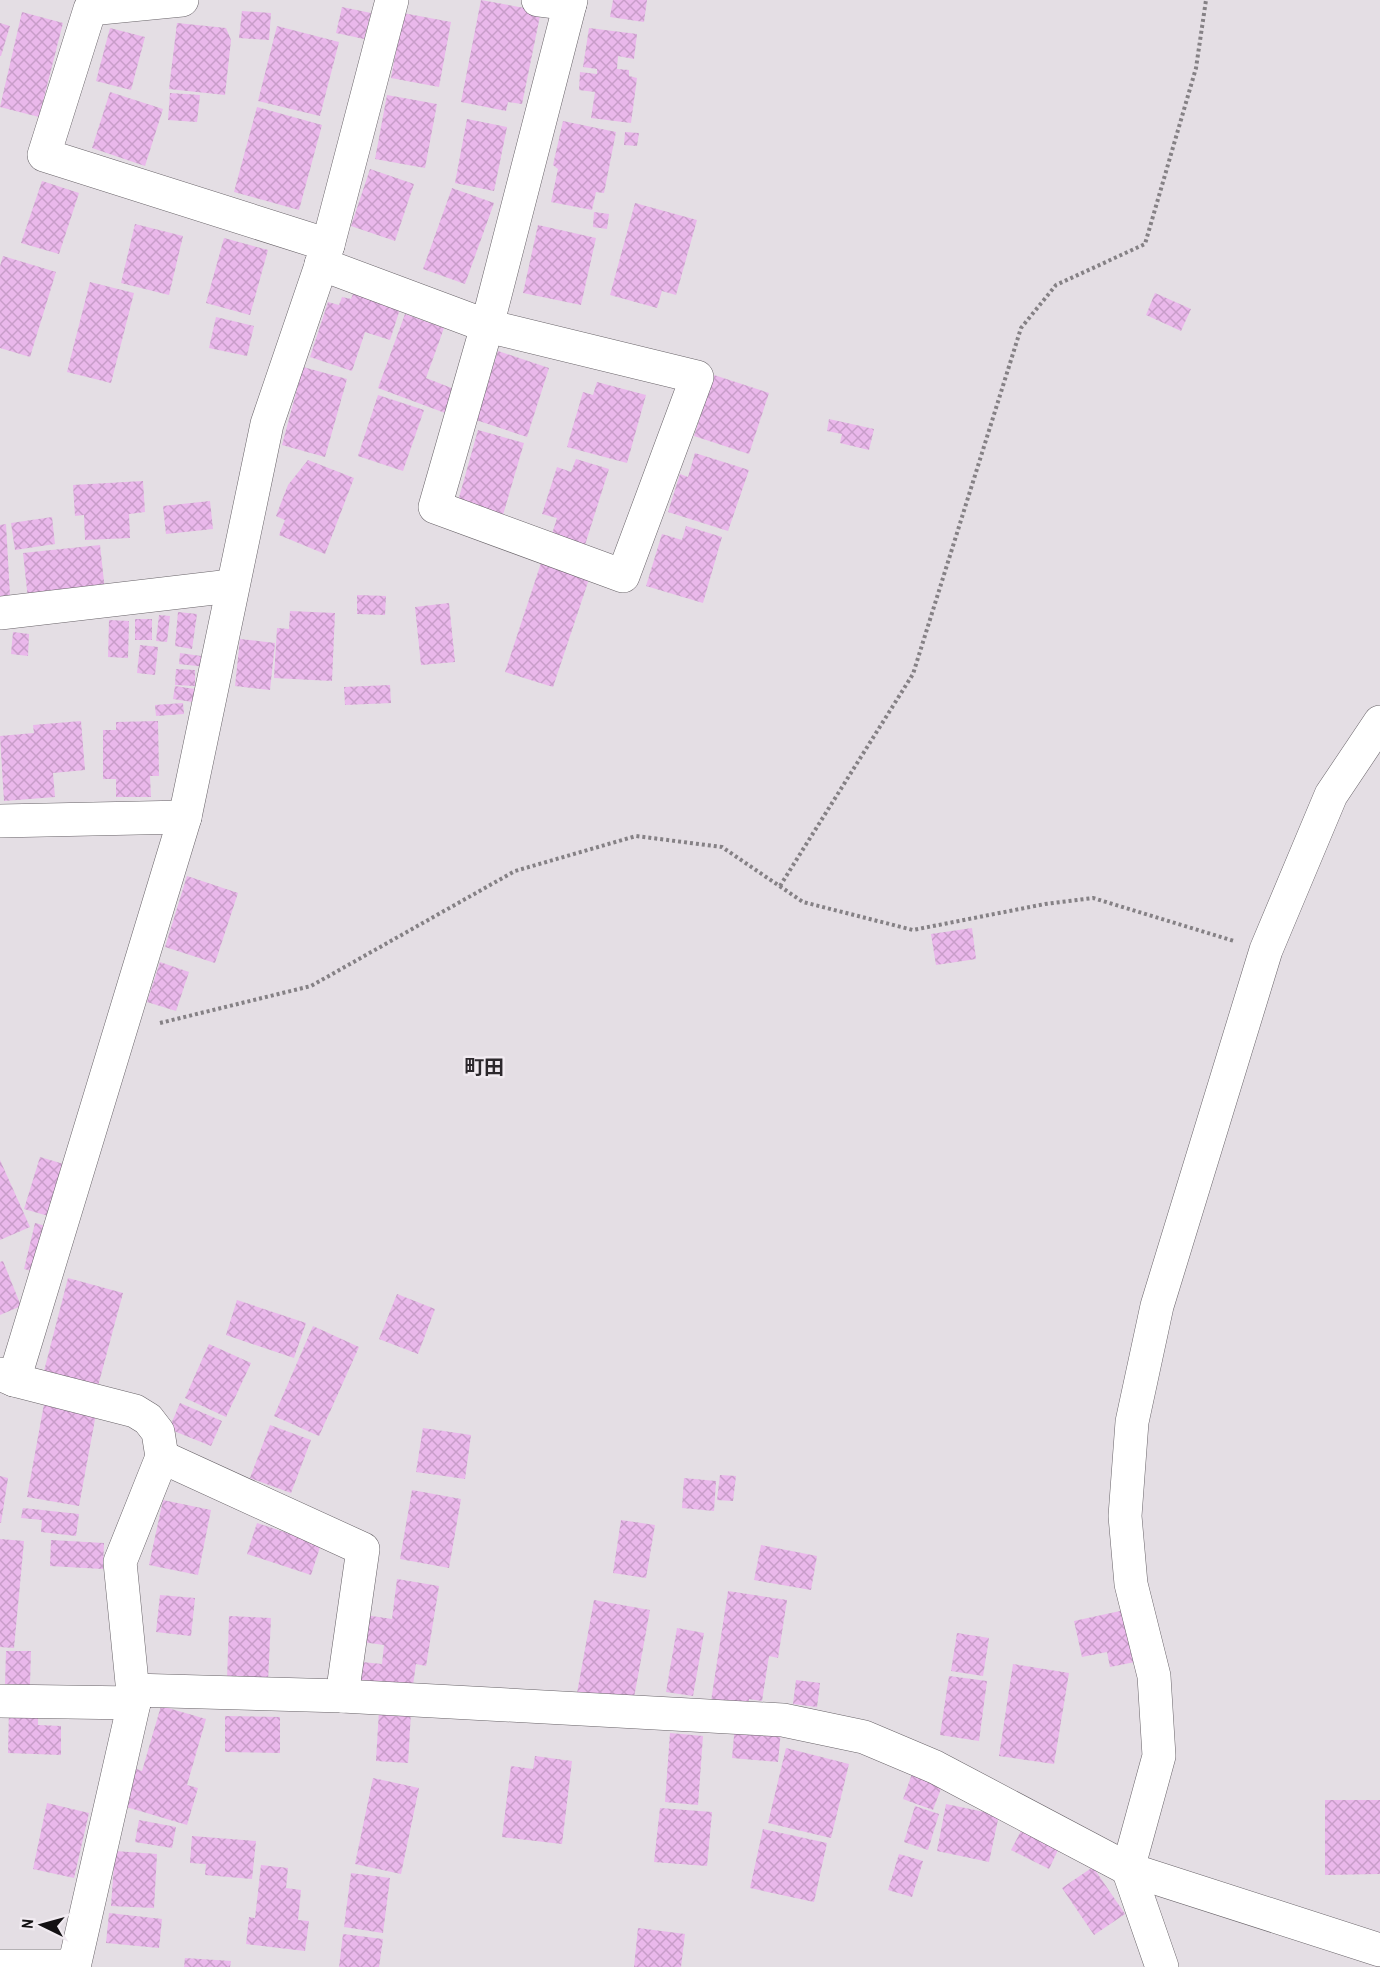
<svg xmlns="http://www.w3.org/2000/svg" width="1380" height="1967" font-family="'Archivo Narrow','Noto Sans JP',sans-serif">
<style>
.building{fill:url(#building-cross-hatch)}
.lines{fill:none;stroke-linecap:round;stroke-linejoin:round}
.street-casing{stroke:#686368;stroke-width:34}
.path{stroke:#858185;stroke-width:4;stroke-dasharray:3 3;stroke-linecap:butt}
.street{stroke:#fff;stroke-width:33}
.labels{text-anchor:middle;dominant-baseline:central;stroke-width:5;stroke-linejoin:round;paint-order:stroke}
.neighbourhood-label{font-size:20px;font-weight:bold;fill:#2c282c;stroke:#f1ebf1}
</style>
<defs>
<pattern id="building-cross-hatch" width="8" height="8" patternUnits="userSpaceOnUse" patternTransform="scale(1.5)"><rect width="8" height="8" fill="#eab8eb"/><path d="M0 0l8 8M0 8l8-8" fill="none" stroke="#c89dc9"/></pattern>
</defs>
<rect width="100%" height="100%" fill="#e4dee4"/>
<g class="building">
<path d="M 481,0 L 541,11 L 522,104 L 508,102 L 506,111 L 461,102 Z"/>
<path d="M 613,0 L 647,0 L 644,22 L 610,17 Z"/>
<path d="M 342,7 L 371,13 L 364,39 L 336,33 Z"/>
<path d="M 242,11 L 271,13 L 269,40 L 239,38 Z"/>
<path d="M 22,12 L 63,23 L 39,117 L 0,107 Z"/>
<path d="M 403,13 L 451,22 L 439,87 L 391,78 Z"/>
<path d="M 0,23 L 10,26 L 1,56 L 0,56 Z"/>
<path d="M 177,23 L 226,28 L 231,40 L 225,95 L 169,89 Z"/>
<path d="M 277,26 L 339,42 L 320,116 L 258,101 Z"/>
<path d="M 110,28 L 145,37 L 131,90 L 96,81 Z"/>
<path d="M 589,28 L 637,34 L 634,59 L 618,56 L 617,69 L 629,70 L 629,76 L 637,78 L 631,123 L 591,118 L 595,92 L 579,90 L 580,72 L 597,74 L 597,69 L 583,67 Z"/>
<path d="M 110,92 L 163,109 L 145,166 L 92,148 Z"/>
<path d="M 170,93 L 200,95 L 197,122 L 168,120 Z"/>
<path d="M 387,95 L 437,104 L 425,168 L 375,159 Z"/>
<path d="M 257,107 L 322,125 L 299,210 L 234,192 Z"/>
<path d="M 467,119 L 507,127 L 494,191 L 455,183 Z"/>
<path d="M 563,121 L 616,132 L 604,193 L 596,192 L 592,210 L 551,202 L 558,169 L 553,165 Z"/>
<path d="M 625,132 L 639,133 L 637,146 L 624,145 Z"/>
<path d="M 370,169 L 414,184 L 395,241 L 351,226 Z"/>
<path d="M 42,181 L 79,193 L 59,254 L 21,243 Z"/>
<path d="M 452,188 L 494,203 L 465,284 L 423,269 Z"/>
<path d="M 635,203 L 697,220 L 676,295 L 662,291 L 657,308 L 610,295 Z"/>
<path d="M 594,212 L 609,214 L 607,229 L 593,227 Z"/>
<path d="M 135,224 L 183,236 L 169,295 L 121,283 Z"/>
<path d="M 538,225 L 596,238 L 581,305 L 523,293 Z"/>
<path d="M 224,238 L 268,250 L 250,315 L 206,303 Z"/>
<path d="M 3,256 L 56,272 L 30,357 L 0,348 L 0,266 Z"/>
<path d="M 90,282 L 134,293 L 111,383 L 67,372 Z"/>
<path d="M 354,291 L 401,306 L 390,340 L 365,332 L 352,371 L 310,357 L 328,302 L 339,305 L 342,297 L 351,299 Z"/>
<path d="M 1155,293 L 1191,309 L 1181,331 L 1146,315 Z"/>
<path d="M 405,314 L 444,328 L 426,378 L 454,389 L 445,413 L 378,388 Z"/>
<path d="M 216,317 L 254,326 L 247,356 L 209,348 Z"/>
<path d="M 498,351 L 549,368 L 527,437 L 476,420 Z"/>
<path d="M 303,367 L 347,379 L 325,457 L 282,445 Z"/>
<path d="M 714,375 L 769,393 L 749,454 L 694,436 Z"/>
<path d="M 597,382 L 646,395 L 627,463 L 567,447 L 583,392 L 593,395 Z"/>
<path d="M 378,395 L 424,410 L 403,471 L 358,456 Z"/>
<path d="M 829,419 L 874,429 L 869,450 L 840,443 L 842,434 L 827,431 Z"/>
<path d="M 478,430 L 524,443 L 503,515 L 458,501 Z"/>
<path d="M 695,453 L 749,470 L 728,531 L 668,512 L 680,474 L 688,477 Z"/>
<path d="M 576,459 L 609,469 L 584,548 L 551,537 L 557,518 L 542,514 L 557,467 L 571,472 Z"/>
<path d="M 308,460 L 354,478 L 325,554 L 279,535 L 285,520 L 276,516 L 288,485 Z"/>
<path d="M 143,481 L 145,512 L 129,514 L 130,538 L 85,540 L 84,515 L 75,516 L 73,485 Z"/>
<path d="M 210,501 L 213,529 L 166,534 L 163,506 Z"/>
<path d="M 52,517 L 55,544 L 15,550 L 11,523 Z"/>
<path d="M 6,524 L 10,596 L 0,597 L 0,525 Z"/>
<path d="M 686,526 L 722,537 L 703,603 L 646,586 L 662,534 L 682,540 Z"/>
<path d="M 100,545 L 105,591 L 28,599 L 23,553 Z"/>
<path d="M 543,557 L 591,573 L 553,687 L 505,672 Z"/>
<path d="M 357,595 L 386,596 L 385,615 L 357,614 Z"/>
<path d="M 449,603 L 455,662 L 421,665 L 415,607 Z"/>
<path d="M 290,611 L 335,613 L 332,681 L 274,678 L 277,628 L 289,629 Z"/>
<path d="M 178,612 L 197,614 L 192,649 L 175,646 Z"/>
<path d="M 159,615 L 170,616 L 167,642 L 156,641 Z"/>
<rect x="135" y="619" width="17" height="21"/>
<path d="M 109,620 L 129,621 L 128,658 L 108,657 Z"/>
<path d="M 13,632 L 29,634 L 28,656 L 11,654 Z"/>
<path d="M 240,639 L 275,643 L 270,690 L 235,686 Z"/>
<path d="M 140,645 L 158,647 L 155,675 L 137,673 Z"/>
<path d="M 180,653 L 208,657 L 206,667 L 179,664 Z"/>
<path d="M 176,669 L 195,670 L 195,686 L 175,685 Z"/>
<path d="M 390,685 L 391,703 L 345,705 L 344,687 Z"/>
<path d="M 175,686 L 201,690 L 199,703 L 173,699 Z"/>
<path d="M 183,703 L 184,714 L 156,716 L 155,705 Z"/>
<path d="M 81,721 L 85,770 L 53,773 L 55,797 L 4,801 L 0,736 L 34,733 L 33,725 Z"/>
<path d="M 158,721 L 159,776 L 150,776 L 151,797 L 116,797 L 116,779 L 103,779 L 103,730 L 116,730 L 116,722 Z"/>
<path d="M 187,876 L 238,893 L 215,963 L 165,947 Z"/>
<path d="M 972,928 L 976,959 L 936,965 L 931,934 Z"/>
<path d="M 160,962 L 189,972 L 176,1011 L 147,1002 Z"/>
<path d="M 40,1157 L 67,1165 L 52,1217 L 24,1209 Z"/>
<path d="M 0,1160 L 30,1227 L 0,1240 Z"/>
<path d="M 35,1223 L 53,1228 L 44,1274 L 24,1269 Z"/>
<path d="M 3,1261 L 21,1306 L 0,1315 L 0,1262 Z"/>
<path d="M 68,1278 L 123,1293 L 98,1386 L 44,1371 Z"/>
<path d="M 397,1294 L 435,1309 L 418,1354 L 379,1339 Z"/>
<path d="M 237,1300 L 306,1323 L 294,1358 L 226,1335 Z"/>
<path d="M 313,1326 L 359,1347 L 319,1436 L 274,1416 Z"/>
<path d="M 209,1344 L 251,1363 L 226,1417 L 185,1398 Z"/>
<path d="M 180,1403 L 222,1421 L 211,1446 L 169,1429 Z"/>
<path d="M 44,1404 L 96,1414 L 79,1506 L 27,1497 Z"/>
<path d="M 270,1425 L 311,1440 L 291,1493 L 250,1478 Z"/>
<path d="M 423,1428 L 471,1435 L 465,1479 L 416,1472 Z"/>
<path d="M 720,1475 L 736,1476 L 733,1501 L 717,1500 Z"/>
<path d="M 0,1476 L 8,1478 L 1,1523 L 0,1523 Z"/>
<path d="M 684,1478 L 716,1481 L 714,1511 L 682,1508 Z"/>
<path d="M 412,1490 L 461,1499 L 449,1568 L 400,1559 Z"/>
<path d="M 163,1500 L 211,1510 L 198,1575 L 149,1565 Z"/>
<path d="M 23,1508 L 79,1514 L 76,1536 L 41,1532 L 42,1520 L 21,1518 Z"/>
<path d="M 621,1520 L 655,1525 L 646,1578 L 613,1573 Z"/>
<path d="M 257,1523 L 321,1544 L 311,1575 L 247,1554 Z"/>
<path d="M 0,1539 L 24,1541 L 14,1648 L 0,1647 Z"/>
<path d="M 51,1540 L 104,1543 L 103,1569 L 50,1566 Z"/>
<path d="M 761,1545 L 817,1556 L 811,1590 L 754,1580 Z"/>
<path d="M 397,1579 L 439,1586 L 426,1666 L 416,1664 L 412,1692 L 358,1683 L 362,1662 L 382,1664 L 384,1645 L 362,1642 L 365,1615 L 392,1619 Z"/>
<path d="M 728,1591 L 787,1600 L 778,1658 L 769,1656 L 762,1701 L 749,1699 L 749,1707 L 711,1701 Z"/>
<path d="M 160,1595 L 195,1598 L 191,1636 L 156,1632 Z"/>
<path d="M 594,1600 L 650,1610 L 633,1703 L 577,1693 Z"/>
<path d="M 1134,1608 L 1145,1660 L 1110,1667 L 1107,1652 L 1082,1657 L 1074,1621 Z"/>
<path d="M 229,1616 L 271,1618 L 268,1681 L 227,1680 Z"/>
<path d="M 677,1628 L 704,1633 L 693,1696 L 666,1692 Z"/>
<path d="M 957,1633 L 989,1638 L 983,1676 L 951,1671 Z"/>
<path d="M 6,1651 L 31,1651 L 30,1685 L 5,1685 Z"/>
<path d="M 1013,1664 L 1069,1673 L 1054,1764 L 999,1756 Z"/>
<path d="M 949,1676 L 987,1681 L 979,1741 L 940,1735 Z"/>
<path d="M 796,1680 L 820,1683 L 817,1707 L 793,1704 Z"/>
<path d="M 161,1706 L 206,1719 L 187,1785 L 198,1788 L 187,1825 L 123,1806 L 134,1768 L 142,1771 Z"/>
<path d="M 9,1708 L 38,1709 L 38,1725 L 61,1726 L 61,1755 L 8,1753 Z"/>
<path d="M 379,1710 L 411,1712 L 408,1763 L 376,1761 Z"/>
<path d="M 225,1716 L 280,1717 L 280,1753 L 225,1752 Z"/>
<path d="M 735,1725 L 781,1730 L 778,1762 L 732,1758 Z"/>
<path d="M 670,1733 L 703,1736 L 698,1805 L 665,1802 Z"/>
<path d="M 786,1748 L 849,1764 L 831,1838 L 768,1823 Z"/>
<path d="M 535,1756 L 572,1761 L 562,1844 L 502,1837 L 511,1766 L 533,1769 Z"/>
<path d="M 913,1771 L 943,1783 L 933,1810 L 903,1799 Z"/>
<path d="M 373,1778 L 419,1788 L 401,1874 L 355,1864 Z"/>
<path d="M 1325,1800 L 1380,1800 L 1380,1874 L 1325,1875 Z"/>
<path d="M 47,1803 L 89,1813 L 74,1878 L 33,1869 Z"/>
<path d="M 946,1804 L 999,1815 L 989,1862 L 937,1851 Z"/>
<path d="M 915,1806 L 939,1814 L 928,1850 L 904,1842 Z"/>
<path d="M 660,1808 L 712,1812 L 707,1866 L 654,1862 Z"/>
<path d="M 139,1820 L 176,1827 L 172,1848 L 135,1842 Z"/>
<path d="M 763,1829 L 827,1843 L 814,1902 L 750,1888 Z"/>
<path d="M 1022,1829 L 1059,1848 L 1049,1869 L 1011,1850 Z"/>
<path d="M 192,1836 L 256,1841 L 252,1879 L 205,1875 L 206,1864 L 190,1863 Z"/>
<path d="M 115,1851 L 157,1854 L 154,1908 L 111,1906 Z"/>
<path d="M 899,1854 L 923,1861 L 912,1897 L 888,1890 Z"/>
<path d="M 261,1865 L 288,1868 L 286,1888 L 301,1890 L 298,1920 L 309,1921 L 305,1951 L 246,1944 L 249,1917 L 255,1918 Z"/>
<path d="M 1093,1867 L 1125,1914 L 1094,1935 L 1062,1888 Z"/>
<path d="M 351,1873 L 390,1878 L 383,1933 L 344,1927 Z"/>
<path d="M 109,1913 L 162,1919 L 159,1948 L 106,1943 Z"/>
<path d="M 638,1928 L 685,1934 L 681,1967 L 634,1967 Z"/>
<path d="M 343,1934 L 383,1939 L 379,1967 L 339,1967 Z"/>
<path d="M 185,1958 L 231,1961 L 230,1967 L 184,1967 Z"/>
</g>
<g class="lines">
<defs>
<g id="street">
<path d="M 182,0 L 90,9 L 44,155 L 328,245"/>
<path d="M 538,0 L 570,4"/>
<path d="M 321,264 L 487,326 L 571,0"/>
<path d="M 487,326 L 697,377 L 623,576 L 435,507 Z"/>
<path d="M 0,613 L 231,586"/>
<path d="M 0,821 L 185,817"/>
<path d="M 0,1374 L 14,1380 L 135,1411 L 148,1419 L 158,1432 L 162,1457 L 120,1562 L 134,1703 L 74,1967"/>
<path d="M 14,1380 L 185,817 L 267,424 L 328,245 L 392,0"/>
<path d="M 162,1457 L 363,1549 L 342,1696"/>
<path d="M 132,1690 L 342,1696 L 783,1720 L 864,1737 L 935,1767 L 1128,1869 L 1380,1950"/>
<path d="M 0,1701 L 134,1703"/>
<path d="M 0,1966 L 74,1966"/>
<path d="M 1162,1967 L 1128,1869 L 1159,1756 L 1154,1676 L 1131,1584 L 1125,1516 L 1132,1422 L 1157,1306 L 1266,950 L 1331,795 L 1380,722"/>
</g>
</defs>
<use href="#street" class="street-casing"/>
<g class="path">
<path d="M 780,886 L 913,674 L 1021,328 L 1056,285 L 1145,244 L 1196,68 L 1206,0"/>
<path d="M 160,1023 L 311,986 L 515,871 L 636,836 L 722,847 L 803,902 L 913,930 L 1045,904 L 1093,898 L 1234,941"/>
</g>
<use href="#street" class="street"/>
</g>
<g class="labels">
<g class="neighbourhood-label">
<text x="484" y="1066">町田</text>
</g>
</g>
<g transform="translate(42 1925) rotate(275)" stroke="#f1ebf1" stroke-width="4.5" paint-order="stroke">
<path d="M0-4.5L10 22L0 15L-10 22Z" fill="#131113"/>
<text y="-9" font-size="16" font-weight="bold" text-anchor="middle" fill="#131113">N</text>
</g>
</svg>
